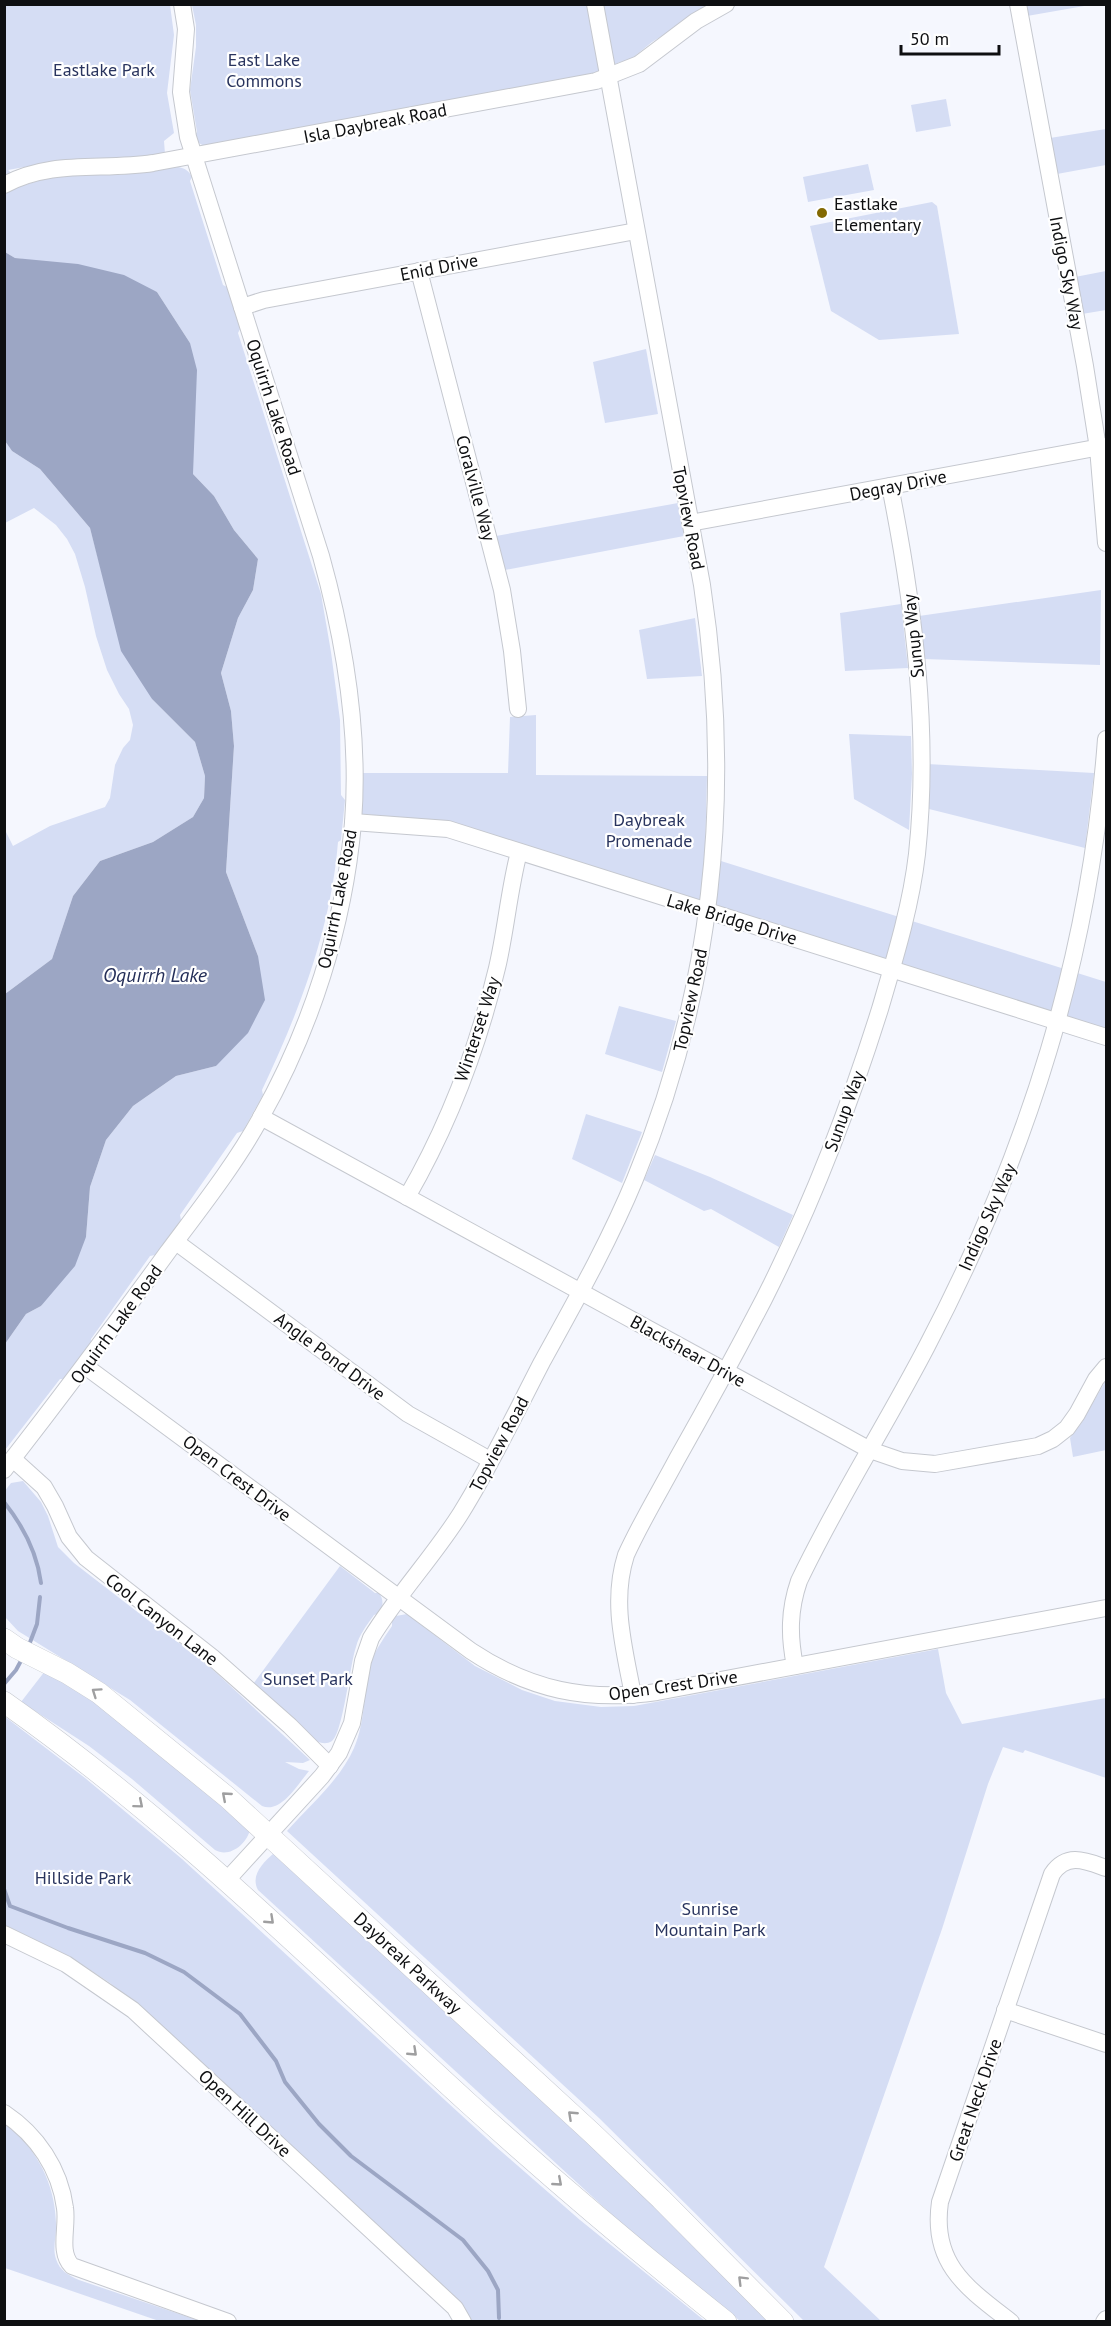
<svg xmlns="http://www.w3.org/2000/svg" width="1111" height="2326" font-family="'PT Sans',sans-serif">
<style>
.green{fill:#d5ddf4}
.water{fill:#9ca6c4}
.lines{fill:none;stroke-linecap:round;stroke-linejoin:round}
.stream{stroke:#9ca6c4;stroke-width:4}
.minor-casing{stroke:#c5c8cf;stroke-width:18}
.major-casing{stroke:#c5c8cf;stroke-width:22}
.minor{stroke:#fff;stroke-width:16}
.major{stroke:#fff;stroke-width:21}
.oneway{stroke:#9f9fa0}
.poi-dot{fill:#836902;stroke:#fff;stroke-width:2}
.labels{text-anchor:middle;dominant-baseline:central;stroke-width:4.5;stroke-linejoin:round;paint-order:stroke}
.park-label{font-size:18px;fill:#29345e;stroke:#fff}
.street-label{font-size:18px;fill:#0e0f11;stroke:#fff}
.poi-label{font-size:18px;fill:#0e0f11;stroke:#fff;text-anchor:start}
.water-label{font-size:20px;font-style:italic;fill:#242e58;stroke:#fff}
</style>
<rect width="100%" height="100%" fill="#f5f7fe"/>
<g class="green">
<path d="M 1025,4 L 1090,5 L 1027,16 Z"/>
<path d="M 5,5 L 170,5 L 174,35 L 167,93 L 174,133 L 164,141 L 165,154 L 113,160 L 63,160 L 8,170 L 24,185 L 63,174 L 119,175 L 178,167 C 185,168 189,171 192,177 L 190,181 L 223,285 L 227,287 L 240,329 L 238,333 L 321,594 L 331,652 L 340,720 L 341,795 L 345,800 L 341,840 L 338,842 C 331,929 299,1012 262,1090 L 263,1095 L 243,1131 L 237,1133 L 180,1215 L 181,1220 L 155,1255 L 150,1256 L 91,1339 L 91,1344 L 65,1379 L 60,1379 L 5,1450 L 5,1344 L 26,1314 L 41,1306 L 86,1237 L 90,1187 L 106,1140 L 133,1106 L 176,1076 L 216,1066 L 258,956 L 226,872 L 234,746 L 231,711 L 221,673 L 238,618 L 253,590 L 258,559 L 234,530 L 214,496 L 193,474 L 190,343 L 157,292 L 44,262 L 15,258 L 5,252 Z"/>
<path d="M 192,5 L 712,5 L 652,42 L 630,60 L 620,62 L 586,77 L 206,147 L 197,142 L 194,136 L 197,132 L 190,90 L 196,47 L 196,25 Z"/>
<path d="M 946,99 L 951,126 L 916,132 L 911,105 Z"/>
<path d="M 1106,129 L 1106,165 L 1057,174 L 1050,138 Z"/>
<path d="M 868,164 L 874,190 L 808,202 L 803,177 Z"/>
<path d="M 932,202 L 937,206 L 959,334 L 879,340 L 831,311 L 810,226 Z"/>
<path d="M 1106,271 L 1106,310 L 1082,314 L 1075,277 Z"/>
<path d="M 646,349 L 658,414 L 605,423 L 593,362 Z"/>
<path d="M 5,441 L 12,451 L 40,469 L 90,528 L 103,577 L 152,699 L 195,742 L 205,776 L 204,798 L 193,817 L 153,842 L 100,861 L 73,896 L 52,959 L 5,994 L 4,828 L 13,846 L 50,826 L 105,807 L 110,798 L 115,765 L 123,748 L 130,740 L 133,725 L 129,709 L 119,694 L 107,670 L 96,636 L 85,587 L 75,554 L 67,539 L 56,525 L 34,508 L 5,523 Z"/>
<path d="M 678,503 L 684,536 L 505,570 L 496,536 Z"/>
<path d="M 1101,590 L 1100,665 L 924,659 L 919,616 Z"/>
<path d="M 901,604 L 908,668 L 845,671 L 840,613 Z"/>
<path d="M 695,618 L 702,676 L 647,679 L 639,630 Z"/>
<path d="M 536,715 L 536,775 L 707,776 L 705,856 L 1106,982 L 1106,1030 L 441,821 L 362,814 L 359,800 L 363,796 L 363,773 L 508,773 L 510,717 Z"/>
<path d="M 849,734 L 911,736 L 912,774 L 909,830 L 854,799 Z"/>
<path d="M 927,764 L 1094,773 L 1085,848 L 929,809 Z"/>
<path d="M 619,1006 L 676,1021 L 662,1072 L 605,1054 Z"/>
<path d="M 586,1114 L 642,1132 L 622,1183 L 572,1159 Z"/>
<path d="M 655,1155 L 710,1177 L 793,1215 L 779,1247 L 711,1209 L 704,1211 L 644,1180 Z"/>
<path d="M 1106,1380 L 1106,1450 L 1073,1457 L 1070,1438 L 1082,1422 Z"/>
<path d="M 23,1481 L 41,1502 L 48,1516 L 58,1547 L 74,1563 L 166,1634 L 197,1655 L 310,1760 L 303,1763 L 285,1762 L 299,1769 L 309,1771 C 298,1784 281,1814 262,1806 L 130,1700 L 18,1631 L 5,1617 L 4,1492 L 11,1483 Z"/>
<path d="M 340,1566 L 375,1593 L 379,1593 C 384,1600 383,1606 380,1613 L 374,1615 C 367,1625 359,1635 356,1647 C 350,1664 343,1733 332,1741 C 326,1745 320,1743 314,1740 L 253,1684 Z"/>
<path d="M 407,1614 L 475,1666 L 522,1690 L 555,1701 L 601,1707 L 634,1706 L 938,1649 L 946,1693 L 962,1724 L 1106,1698 L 1106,1778 L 1025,1750 L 1023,1753 L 1003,1747 L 988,1784 L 942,1929 L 824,2267 L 881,2321 L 804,2321 L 599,2118 L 287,1831 C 310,1805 340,1780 354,1748 C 366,1721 363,1690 371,1662 C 376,1649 384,1638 392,1626 L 392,1620 L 396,1616 Z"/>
<path d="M 45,1671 C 120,1707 187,1775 250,1830 C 246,1845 229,1858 215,1850 L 132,1779 L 89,1746 L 21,1702 Z"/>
<path d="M 4,1716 L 85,1778 L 182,1859 L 495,2146 L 580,2220 L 705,2321 L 471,2321 L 464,2306 L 144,2011 L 110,1983 L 72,1958 L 5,1925 Z"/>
<path d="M 274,1853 L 638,2188 L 772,2321 L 740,2321 L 645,2245 L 258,1890 C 250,1875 263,1863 274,1853 Z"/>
<path d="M 5,2124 C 36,2147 55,2183 56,2223 C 57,2234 52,2248 56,2259 C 60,2271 68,2275 79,2280 L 200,2321 L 159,2321 L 5,2268 Z"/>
</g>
<path class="water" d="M 5,252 L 15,258 L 78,264 L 124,275 L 157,292 L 190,343 L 197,370 L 193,474 L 214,496 L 234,530 L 258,559 L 253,590 L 238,618 L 221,673 L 231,711 L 234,746 L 226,872 L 258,956 L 265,1000 L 248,1033 L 216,1066 L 176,1076 L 133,1106 L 106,1140 L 90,1187 L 86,1237 L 75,1266 L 41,1306 L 26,1314 L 5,1344 L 5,994 L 52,959 L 73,896 L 100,861 L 153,842 L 193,817 L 204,798 L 205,776 L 195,742 L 152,699 L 121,651 L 90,528 L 40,469 L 12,451 L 5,441 Z"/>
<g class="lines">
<g class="stream">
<path d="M 4,1502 C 24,1527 37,1552 41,1583"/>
<path d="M 29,1645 L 37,1624 L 40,1597"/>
<path d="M 4,1684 L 16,1670 L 23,1657"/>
<path d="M 4,1889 L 10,1906 L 68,1928 L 145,1953 L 184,1972 L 240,2014 L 276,2061 L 285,2082 L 319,2124 L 351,2156 L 463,2240 L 488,2271 L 498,2290 L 499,2318"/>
</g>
<defs>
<g id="minor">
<path d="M 1018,4 L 1085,366 L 1098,448 L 1106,543"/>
<path d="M 4,185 C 52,159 102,171 153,163 L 596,81 L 639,64 L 696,21 L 726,4"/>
<path d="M 419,271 L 502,590 L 512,651 L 518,709"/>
<path d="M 242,307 L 264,300 L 636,231"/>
<path d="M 690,523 L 1106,446"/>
<path d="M 353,822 L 448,829 L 1106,1037"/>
<path d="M 261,1117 L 870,1450 L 902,1461 L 935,1464 L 1038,1446 L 1053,1439 L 1067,1428 L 1077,1414 L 1096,1379 L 1106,1367"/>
<path d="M 407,1197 C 448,1126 478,1047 497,968 C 506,930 509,890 519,852"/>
<path d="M 176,1242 L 408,1414 L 490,1460"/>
<path d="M 85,1366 L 471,1651 C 530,1690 587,1702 657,1692 L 1106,1608"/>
<path d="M 13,1459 L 44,1487 L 55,1506 L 69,1537 L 86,1558 L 212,1657 L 290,1726 L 330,1766"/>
<path d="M 4,1470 C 60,1398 114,1326 167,1253 C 199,1210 234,1166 260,1119 C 311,1029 344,926 353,823 C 360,733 345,642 321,556 L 188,137 L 181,92 L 186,29 L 182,4"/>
<path d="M 795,1666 C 789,1636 789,1610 799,1581 C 837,1501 886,1425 927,1346 C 1028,1153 1090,956 1106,739"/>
<path d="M 633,1695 C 624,1647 611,1602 626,1555 C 641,1522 660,1491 677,1459 C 707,1406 736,1353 764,1299 C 811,1206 849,1108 880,1009 C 895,958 911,906 917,854 C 930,732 914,606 890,486"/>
<path d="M 227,1880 L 322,1776 L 339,1753 L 352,1723 L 363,1661 L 371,1638 C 398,1594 434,1556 461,1513 C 491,1465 516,1412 542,1362 C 575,1302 609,1242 635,1179 C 714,988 733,788 702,585 L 595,4"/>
<path d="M 4,1934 L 66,1964 L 133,2010 L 455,2308 L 463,2322"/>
<path d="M 1005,2010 L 1106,2044"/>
<path d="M 4,2113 C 37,2135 60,2169 65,2208 C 68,2227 58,2252 72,2266 L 228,2322"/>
<path d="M 1011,2322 C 967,2288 931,2264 940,2202 L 1052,1874 C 1067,1852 1086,1861 1106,1868"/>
<path d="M 1104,2322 L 1106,2319"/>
</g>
<g id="major">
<path d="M 4,1639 L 17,1648 L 67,1673 L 99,1693 L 227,1797 L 592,2133 L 661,2199 L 783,2322"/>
<path d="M 4,1702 C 172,1820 316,1964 467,2102 C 551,2178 637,2251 726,2322"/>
</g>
</defs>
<use href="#minor" class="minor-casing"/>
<use href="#major" class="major-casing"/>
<use href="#minor" class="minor"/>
<use href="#major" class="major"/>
</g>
<defs><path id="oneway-chevron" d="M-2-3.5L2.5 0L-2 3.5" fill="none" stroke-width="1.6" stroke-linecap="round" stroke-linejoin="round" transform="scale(1.5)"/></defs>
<g class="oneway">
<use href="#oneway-chevron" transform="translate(96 1692) rotate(-145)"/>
<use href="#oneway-chevron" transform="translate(226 1796) rotate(-139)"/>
<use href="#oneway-chevron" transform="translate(139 1804) rotate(40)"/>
<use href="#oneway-chevron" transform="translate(270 1920) rotate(43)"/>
<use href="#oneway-chevron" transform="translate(413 2052) rotate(43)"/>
<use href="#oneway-chevron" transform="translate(572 2115) rotate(-137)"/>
<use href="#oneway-chevron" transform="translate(558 2182) rotate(41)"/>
<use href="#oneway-chevron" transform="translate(742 2280) rotate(-135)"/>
</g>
<circle class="poi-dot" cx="822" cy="213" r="6"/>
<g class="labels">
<g class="park-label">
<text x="264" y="59">East Lake<tspan x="264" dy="21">Commons</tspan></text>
<text x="104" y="69">Eastlake Park</text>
<text x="649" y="819">Daybreak<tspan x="649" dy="21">Promenade</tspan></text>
<text x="308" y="1678">Sunset Park</text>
<text x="83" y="1877">Hillside Park</text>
<text x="710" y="1908">Sunrise<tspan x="710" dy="21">Mountain Park</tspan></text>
</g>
<g class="street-label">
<text transform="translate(375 123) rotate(-11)">Isla Daybreak Road</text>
<text transform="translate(439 267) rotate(-11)">Enid Drive</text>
<text transform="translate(1067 273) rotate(79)">Indigo Sky Way</text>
<text transform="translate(274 407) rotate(72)">Oquirrh Lake Road</text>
<text transform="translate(898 485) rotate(-11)">Degray Drive</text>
<text transform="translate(476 488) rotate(75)">Coralville Way</text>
<text transform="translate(689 518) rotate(79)">Topview Road</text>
<text transform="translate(913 636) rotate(-96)">Sunup Way</text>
<text transform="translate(337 899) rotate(-79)">Oquirrh Lake Road</text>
<text transform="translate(732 919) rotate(17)">Lake Bridge Drive</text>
<text transform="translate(690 1000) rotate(-78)">Topview Road</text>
<text transform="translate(477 1029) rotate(-72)">Winterset Way</text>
<text transform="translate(844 1111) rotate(-70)">Sunup Way</text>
<text transform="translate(987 1217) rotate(-66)">Indigo Sky Way</text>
<text transform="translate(116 1324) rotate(-54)">Oquirrh Lake Road</text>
<text transform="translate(688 1351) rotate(29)">Blackshear Drive</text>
<text transform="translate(330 1356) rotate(37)">Angle Pond Drive</text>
<text transform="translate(499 1444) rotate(-62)">Topview Road</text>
<text transform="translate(237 1478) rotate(37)">Open Crest Drive</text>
<text transform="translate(162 1619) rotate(38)">Cool Canyon Lane</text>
<text transform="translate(673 1685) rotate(-8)">Open Crest Drive</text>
<text transform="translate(408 1963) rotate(43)">Daybreak Parkway</text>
<text transform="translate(975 2100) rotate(-71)">Great Neck Drive</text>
<text transform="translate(245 2113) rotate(43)">Open Hill Drive</text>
</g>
<g class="poi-label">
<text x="834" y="203">Eastlake<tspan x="834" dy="21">Elementary</tspan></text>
</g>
<g class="water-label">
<text x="155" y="975">Oquirrh Lake</text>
</g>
</g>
<rect width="1111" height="2326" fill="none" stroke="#0e0f11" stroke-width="12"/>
<path d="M901 45v9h98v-9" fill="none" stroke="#0e0f11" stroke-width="3"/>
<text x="910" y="45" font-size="18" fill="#0e0f11" stroke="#ffffff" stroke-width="4.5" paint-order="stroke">50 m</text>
</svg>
